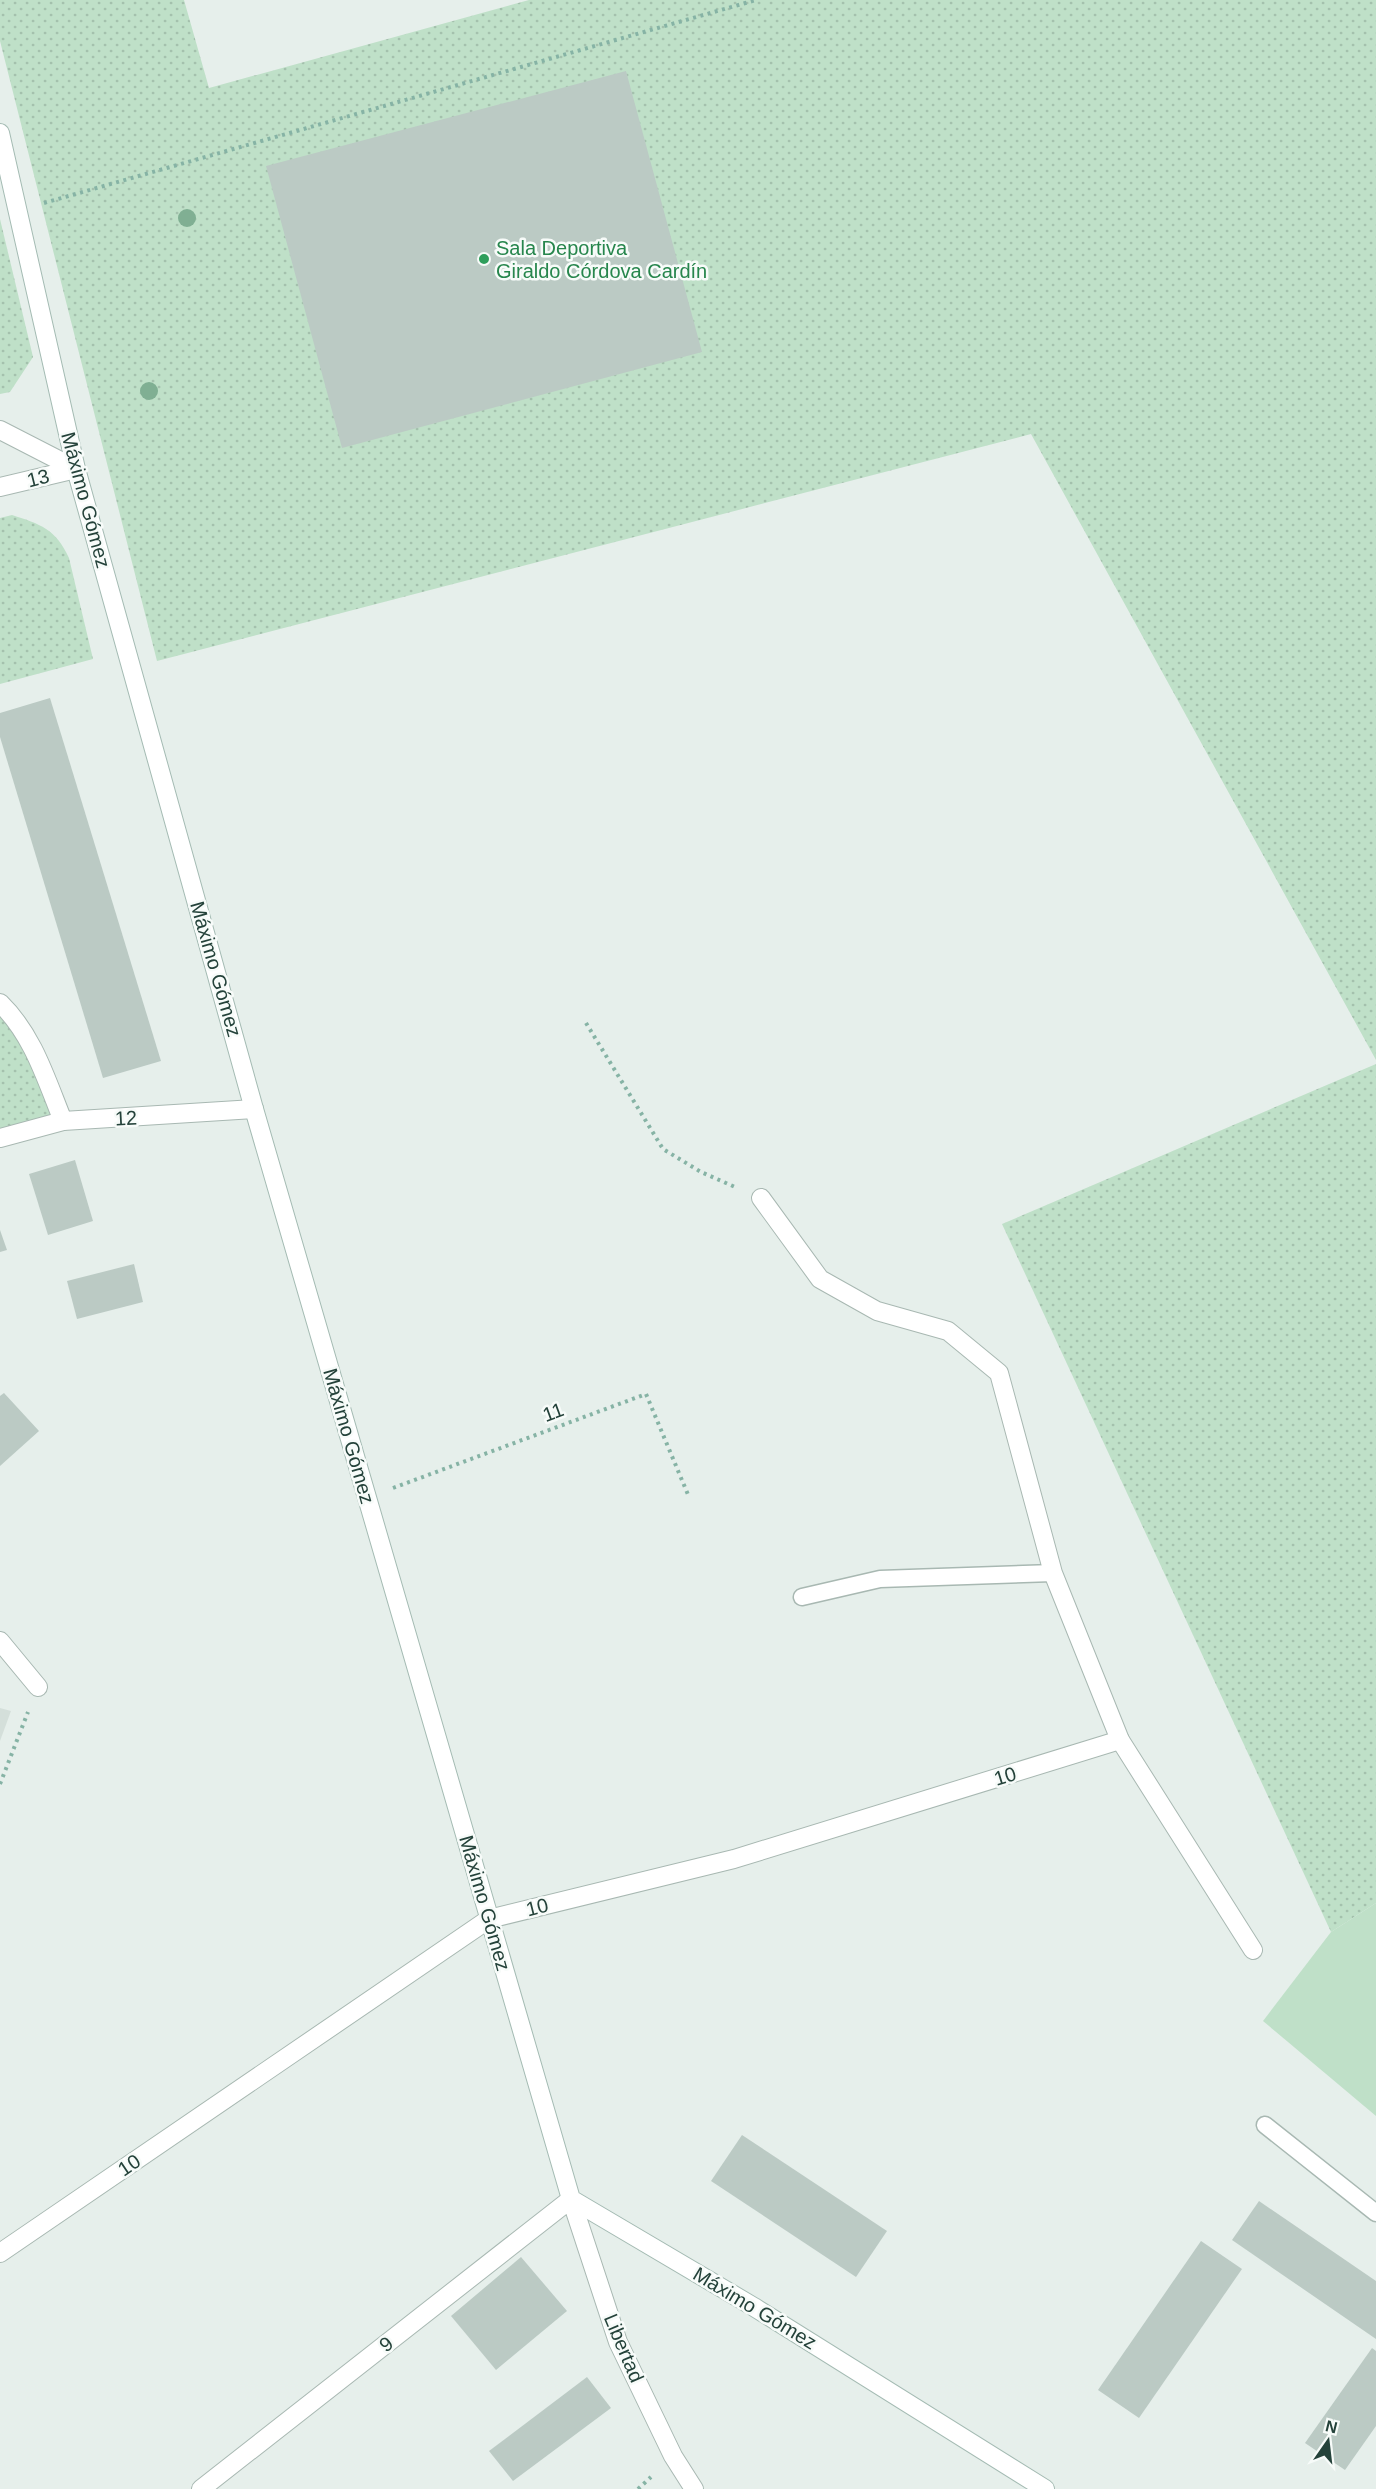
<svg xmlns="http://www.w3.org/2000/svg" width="1376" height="2489" font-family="Helvetica,sans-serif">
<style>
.built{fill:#d4dfda}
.grass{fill:url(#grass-dots)}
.pitch{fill:#bfe0c8}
.building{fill:#bbcac4}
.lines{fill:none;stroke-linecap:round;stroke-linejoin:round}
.service-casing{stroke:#a8b8b2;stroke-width:19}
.minor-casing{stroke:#a8b8b2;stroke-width:20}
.secondary-casing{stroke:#a4bbb3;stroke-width:20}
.path{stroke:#86b3a5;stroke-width:4;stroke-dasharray:3 4.5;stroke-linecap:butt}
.service{stroke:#fff;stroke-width:16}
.minor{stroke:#fff;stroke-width:18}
.secondary{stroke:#fff;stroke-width:18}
.tree{fill:#80af93}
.leisure-dot{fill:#2e9e5b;stroke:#f7fbf9;stroke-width:2}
.labels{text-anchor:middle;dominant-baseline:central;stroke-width:5;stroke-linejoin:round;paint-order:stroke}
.leisure-label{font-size:20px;fill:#27864d;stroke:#f7fbf9;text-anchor:start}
.street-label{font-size:20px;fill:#24423a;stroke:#f7fbf9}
</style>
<defs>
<pattern id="grass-dots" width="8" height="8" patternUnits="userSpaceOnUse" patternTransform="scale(1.5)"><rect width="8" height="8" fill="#bfe0c8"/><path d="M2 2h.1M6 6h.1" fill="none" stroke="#a4c1ad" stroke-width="1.8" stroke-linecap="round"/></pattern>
</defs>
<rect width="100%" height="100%" fill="#e6efeb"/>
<path class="built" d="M 0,1708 L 11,1711 L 0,1741 Z"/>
<g class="grass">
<path d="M 0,0 L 184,0 L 209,88 L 529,0 L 1376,0 L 1376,1060 L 1031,434 L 157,661 L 0,41 Z"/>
<path d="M 0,219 L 33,357 L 10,392 L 0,394 Z"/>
<path d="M 12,515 C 40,524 56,529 69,558 L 93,659 L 0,684 L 0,518 Z"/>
<path d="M 0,1003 L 63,1121 L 0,1138 Z"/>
<path d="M 1376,1064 L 1376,1903 L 1331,1932 L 1002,1224 Z"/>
</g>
<path class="pitch" d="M 1376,1903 L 1376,2116 L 1263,2021 L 1331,1932 Z"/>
<g class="building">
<path d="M 626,71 L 702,352 L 342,448 L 266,166 Z"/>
<path d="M 50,698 L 161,1061 L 103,1078 L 0,737 L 0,713 Z"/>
<path d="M 75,1160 L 93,1221 L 48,1235 L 29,1174 Z"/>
<path d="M 0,1230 L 7,1250 L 0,1252 Z"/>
<path d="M 134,1264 L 143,1302 L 77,1319 L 67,1281 Z"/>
<path d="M 4,1393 L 39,1431 L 0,1466 L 0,1396 Z"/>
<path d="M 742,2135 L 887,2231 L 856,2277 L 711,2181 Z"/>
<path d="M 1259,2201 L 1376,2281 L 1376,2339 L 1232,2240 Z"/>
<path d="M 1201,2241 L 1242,2269 L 1139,2418 L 1098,2390 Z"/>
<path d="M 521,2257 L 567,2311 L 496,2370 L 451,2316 Z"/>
<path d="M 1372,2348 L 1376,2351 L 1376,2426 L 1345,2470 L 1305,2443 Z"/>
<path d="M 587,2377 L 611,2408 L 513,2481 L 489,2451 Z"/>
</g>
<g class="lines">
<defs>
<g id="service">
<path d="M 802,1597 L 880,1579 L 1053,1573"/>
<path d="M 1265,2125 L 1376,2213"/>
</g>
<g id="minor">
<path d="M 0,430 L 76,469"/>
<path d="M 0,487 L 76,469"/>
<path d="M 0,1003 C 33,1035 46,1079 63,1121"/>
<path d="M 0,1138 L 63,1121 L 254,1109"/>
<path d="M 761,1198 L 820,1279 L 877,1311 L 948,1331 L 999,1373 L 1053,1573 L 1120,1740 L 1253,1950"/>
<path d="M 0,1641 L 38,1687"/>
<path d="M 0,2253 L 489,1919 L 734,1859 L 1120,1740"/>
<path d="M 201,2489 L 571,2199 L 618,2342 L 673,2456 L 694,2489"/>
</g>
<path id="secondary" d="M 0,133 L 76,469 L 254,1109 L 571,2199 L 754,2307 L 1045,2489"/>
</defs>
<use href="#service" class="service-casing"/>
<use href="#minor" class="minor-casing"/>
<use href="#secondary" class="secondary-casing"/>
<g class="path">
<path d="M 44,203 L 756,0"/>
<path d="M 586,1023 L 663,1149 L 701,1172 L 735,1187"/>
<path d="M 393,1488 L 646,1394 L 689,1497"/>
<path d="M 0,1784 L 28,1712"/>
<path d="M 638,2489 L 651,2477"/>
</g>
<use href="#service" class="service"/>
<use href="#minor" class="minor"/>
<use href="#secondary" class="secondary"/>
</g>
<g class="tree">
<circle cx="187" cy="218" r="9"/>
<circle cx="149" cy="391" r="9"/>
</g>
<circle class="leisure-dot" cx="484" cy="259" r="6"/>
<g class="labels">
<g class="leisure-label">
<text x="496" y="248">Sala Deportiva<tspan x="496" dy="23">Giraldo Córdova Cardín</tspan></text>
</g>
<g class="street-label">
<text transform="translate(38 478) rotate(-14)">13</text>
<text transform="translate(86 500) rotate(75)">Máximo Gómez</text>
<text transform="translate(216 969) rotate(74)">Máximo Gómez</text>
<text transform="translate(126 1118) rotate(-3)">12</text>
<text transform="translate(553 1412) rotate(-20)">11</text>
<text transform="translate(349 1436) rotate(74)">Máximo Gómez</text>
<text transform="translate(1005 1776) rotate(-17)">10</text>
<text transform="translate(485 1903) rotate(74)">Máximo Gómez</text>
<text transform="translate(537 1907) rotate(-14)">10</text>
<text transform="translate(129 2165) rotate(-34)">10</text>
<text transform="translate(755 2308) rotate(31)">Máximo Gómez</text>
<text transform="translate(386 2344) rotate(-38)">9</text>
<text transform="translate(624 2348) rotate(67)">Libertad</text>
</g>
</g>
<g transform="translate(1328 2441) rotate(14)" stroke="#f7fbf9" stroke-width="4.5" paint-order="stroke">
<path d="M0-4.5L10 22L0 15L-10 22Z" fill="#24423a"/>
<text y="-9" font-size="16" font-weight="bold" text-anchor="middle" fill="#24423a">N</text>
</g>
</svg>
